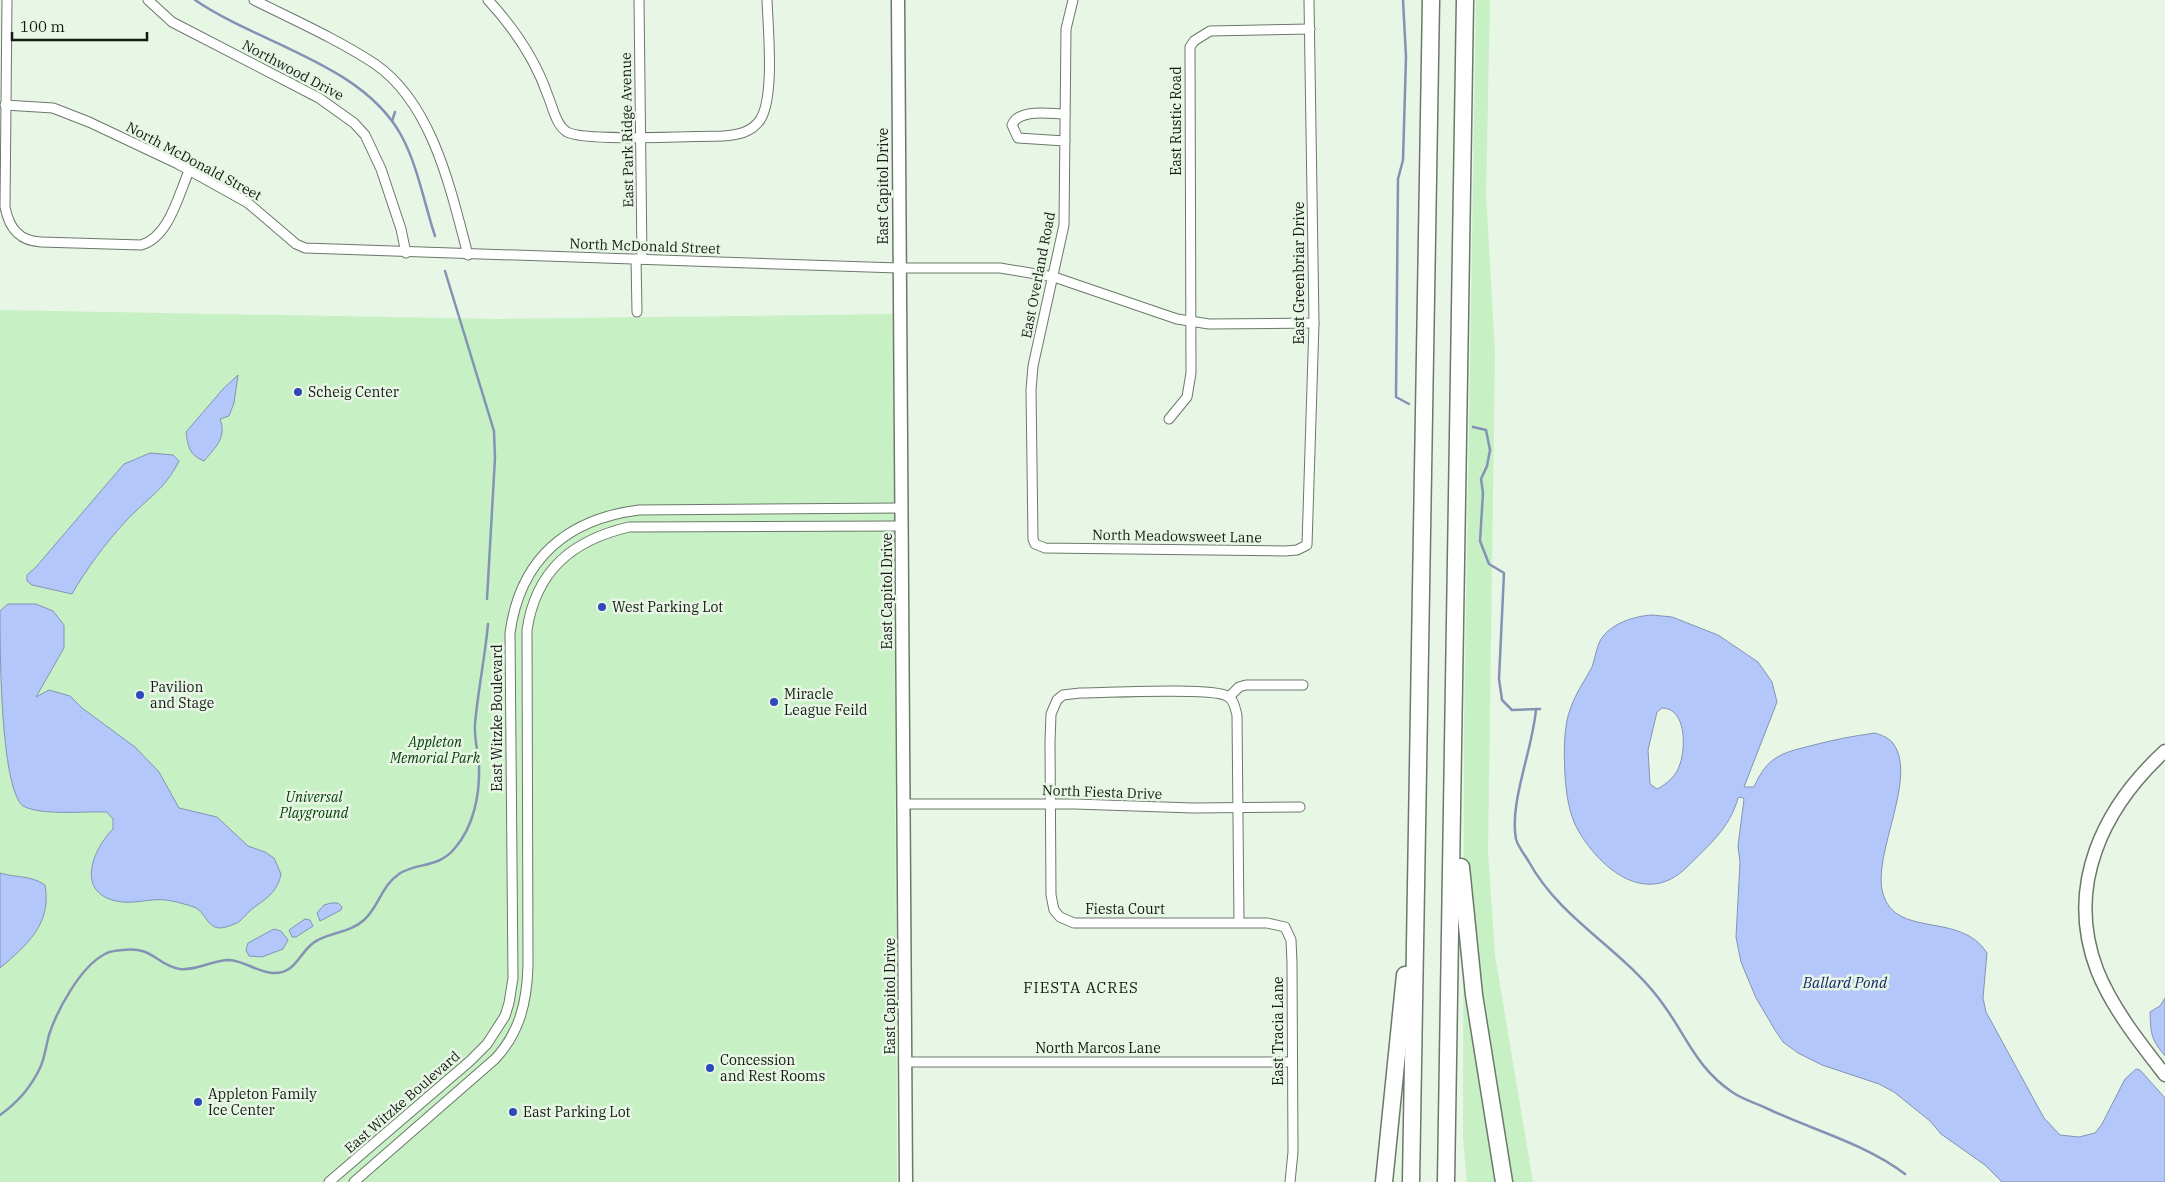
<svg xmlns="http://www.w3.org/2000/svg" width="2165" height="1182" font-family="'IBM Plex Serif',serif">
<style>
.green{fill:#c7f0c4}
.water{fill:#b3c7fa;stroke:#8493b5;fill-rule:evenodd}
.lines{fill:none;stroke-linecap:round;stroke-linejoin:round}
.stream{stroke:#8493b5;stroke-width:2.5}
.street-casing{stroke:#6b796a;stroke-width:11}
.secondary-casing{stroke:#6b796a;stroke-width:15}
.highway-casing{stroke:#6b796a;stroke-width:19}
.street{stroke:#fff;stroke-width:9}
.secondary{stroke:#fff;stroke-width:12}
.highway{stroke:#fff;stroke-width:16}
.poi-dot{fill:#2e48b9;stroke:#e7f6e5;stroke-width:2}
.labels{text-anchor:middle;dominant-baseline:central;stroke-width:5;stroke-linejoin:round;paint-order:stroke}
.street-label{font-size:14px;fill:#151a14;stroke:#e7f6e5}
.poi-label{font-size:14px;fill:#151a14;stroke:#e7f6e5;text-anchor:start}
.park-label{font-size:14px;font-style:italic;fill:#023b04;stroke:#e7f6e5}
.water-label{font-size:15px;font-style:italic;fill:#16256d;stroke:#e7f6e5}
.neighbourhood-label{font-size:15px;letter-spacing:1px;fill:#151a14;stroke:#e7f6e5}
</style>
<rect width="100%" height="100%" fill="#e7f6e5"/>
<g class="green">
<path d="M 1476,0 L 1490,0 L 1486,195 L 1495,352 L 1488,851 L 1495,955 L 1533,1182 L 1467,1182 L 1463,1138 L 1464,727 Z"/>
<path d="M 0,310 L 498,319 L 893,314 L 897,1182 L 0,1182 Z"/>
</g>
<g class="water">
<path d="M 238,375 L 234,403 L 229,416 L 220,419 C 227,437 216,447 204,461 C 189,455 188,446 186,432 L 223,389 Z"/>
<path d="M 150,453 L 173,455 L 179,461 C 164,491 147,498 125,522 C 105,544 87,568 72,594 L 32,585 L 27,581 L 27,575 L 36,567 L 124,464 Z"/>
<path d="M 8,604 L 36,604 L 53,611 L 64,625 L 64,648 L 36,697 L 49,690 L 70,696 L 82,708 L 135,747 L 159,772 L 179,808 L 217,817 L 248,846 L 265,852 L 274,858 L 281,874 C 278,890 269,897 256,906 C 250,910 245,916 240,921 C 238,923 232,925 229,926 C 208,934 208,915 196,908 C 189,905 174,901 166,900 C 149,898 133,905 116,901 C 75,892 93,849 113,829 L 113,819 L 107,812 C 85,811 42,816 23,806 C 0,787 0,646 0,611 Z"/>
<path d="M 1652,615 L 1672,617 L 1718,635 L 1758,662 L 1772,682 L 1777,702 L 1744,787 L 1754,787 C 1767,757 1781,753 1810,746 C 1832,740 1853,736 1875,733 C 1881,735 1887,737 1892,742 C 1920,775 1871,855 1883,894 C 1896,939 1961,911 1987,953 L 1983,998 L 1986,1012 L 2044,1118 L 2060,1135 L 2079,1137 L 2095,1133 L 2102,1124 L 2125,1079 L 2136,1069 L 2140,1070 L 2165,1098 L 2165,1182 L 2002,1182 L 1985,1165 L 1941,1134 L 1930,1121 L 1894,1092 L 1879,1084 L 1822,1065 L 1798,1053 L 1783,1042 L 1775,1030 L 1756,998 L 1741,962 L 1736,937 L 1740,862 L 1738,846 L 1744,799 L 1741,797 L 1738,798 C 1730,828 1708,846 1687,867 C 1647,907 1601,870 1578,830 C 1569,815 1566,792 1565,775 C 1564,755 1563,726 1571,707 C 1576,693 1585,680 1592,667 C 1595,659 1596,649 1600,641 C 1609,624 1634,616 1652,615 ZM 1662,708 C 1686,708 1686,747 1680,764 C 1677,775 1667,784 1657,789 L 1650,784 L 1648,750 L 1657,712 Z"/>
<path d="M 0,873 C 16,878 31,875 45,885 C 52,924 27,945 0,968 Z"/>
<path d="M 331,903 L 338,903 L 342,907 L 341,910 L 320,921 L 317,913 L 324,905 Z"/>
<path d="M 305,919 L 310,920 L 313,926 L 296,937 L 292,937 L 289,930 Z"/>
<path d="M 274,929 L 281,931 L 288,940 L 283,949 L 262,957 L 249,956 L 246,950 L 248,943 Z"/>
<path d="M 2165,998 L 2165,1056 C 2150,1038 2151,1033 2150,1012 L 2160,1006 Z"/>
</g>
<g class="lines">
<g class="stream">
<path d="M 195,0 C 259,44 362,64 401,135 C 418,166 424,203 435,236"/>
<path d="M 1403,0 L 1406,57 L 1403,160 L 1398,179 L 1396,397 L 1409,404"/>
<path d="M 392,121 L 395,112"/>
<path d="M 445,271 L 494,431 L 495,458 L 487,599"/>
<path d="M 1473,427 L 1486,430 L 1490,450 L 1487,466 L 1481,479 L 1483,493 L 1480,541 L 1489,564 L 1504,573 L 1499,679 L 1502,700 L 1512,710 L 1540,709"/>
<path d="M 1536,709 C 1533,749 1509,802 1516,839 C 1518,847 1525,855 1529,862 C 1562,922 1627,951 1665,1007 C 1688,1039 1697,1068 1732,1092 C 1742,1099 1755,1103 1766,1108 C 1812,1130 1864,1143 1905,1174"/>
<path d="M 0,1115 C 17,1103 31,1087 40,1068 C 45,1057 46,1046 49,1035 C 57,1010 81,966 105,954 C 110,951 116,951 122,950 C 155,946 155,965 180,969 C 196,971 212,960 229,960 C 245,961 257,972 273,973 C 298,974 299,949 318,940 C 333,932 351,932 364,920 C 379,907 381,886 399,874 C 416,862 438,869 455,848 C 474,826 480,794 479,765 C 478,751 474,738 475,724 C 478,690 485,657 488,624"/>
</g>
<defs>
<g id="street">
<path d="M 7,0 L 5,207 C 9,228 19,241 41,242 L 141,245 C 169,237 178,196 189,171"/>
<path d="M 148,0 L 172,22 L 319,98 L 354,123 L 365,135 L 381,169 L 401,229 L 406,253"/>
<path d="M 254,0 C 294,20 337,39 375,64 C 433,104 451,191 468,255"/>
<path d="M 488,0 C 513,27 536,61 548,96 C 553,108 556,125 567,132 C 585,142 696,136 723,136 C 737,135 751,133 760,120 C 775,98 768,28 767,0"/>
<path d="M 639,0 L 642,259"/>
<path d="M 1073,0 L 1066,29 L 1064,225 L 1033,366 L 1031,390 L 1033,539 L 1035,544 L 1045,548 L 1285,551 L 1297,550 L 1307,545 L 1314,323 L 1309,0"/>
<path d="M 5,105 L 53,108 L 89,122 L 178,164 L 248,203 L 296,244 L 305,248 L 898,268 L 1000,268 L 1054,277 L 1177,319 L 1209,324 L 1314,323"/>
<path d="M 1065,114 C 1050,114 1019,108 1012,125 L 1018,138 L 1065,141"/>
<path d="M 636,259 L 637,312"/>
<path d="M 1169,419 L 1187,397 L 1191,373 L 1190,47 L 1194,41 L 1210,31 L 1310,29"/>
<path d="M 1229,697 L 1239,687 L 1246,685 L 1303,685"/>
<path d="M 903,804 L 1075,804 L 1193,808 L 1300,807"/>
<path d="M 1239,923 L 1237,715 C 1235,708 1234,699 1227,696 C 1211,687 1106,693 1080,693 L 1063,695 L 1057,700 L 1051,714 L 1050,742 L 1051,895 L 1054,910 L 1060,917 L 1074,923 L 1267,923 L 1285,927 L 1291,940 L 1292,963 L 1293,1152 L 1290,1182"/>
<path d="M 905,1062 L 1292,1062"/>
<path d="M 329,1182 L 470,1061 L 487,1044 L 505,1016 L 509,1003 L 513,978 L 510,633 C 520,559 567,519 639,510 L 901,508"/>
<path d="M 354,1182 L 495,1059 C 520,1032 527,1002 528,965 L 527,630 C 536,570 573,540 629,527 L 902,526"/>
</g>
<g id="secondary">
<path d="M 898,0 L 906,1182"/>
<path d="M 2165,751 C 2103,808 2065,886 2097,970 C 2112,1008 2140,1043 2165,1075"/>
</g>
<g id="highway">
<path d="M 1461,867 L 1474,995 L 1504,1182"/>
<path d="M 1384,1182 L 1405,975"/>
<path d="M 1411,1182 L 1431,0"/>
<path d="M 1446,1182 L 1465,0"/>
</g>
</defs>
<use href="#street" class="street-casing"/>
<use href="#secondary" class="secondary-casing"/>
<use href="#highway" class="highway-casing"/>
<use href="#street" class="street"/>
<use href="#secondary" class="secondary"/>
<use href="#highway" class="highway"/>
</g>
<g class="poi-dot">
<circle cx="298" cy="392" r="5"/>
<circle cx="602" cy="607" r="5"/>
<circle cx="140" cy="695" r="5"/>
<circle cx="774" cy="702" r="5"/>
<circle cx="710" cy="1068" r="5"/>
<circle cx="198" cy="1102" r="5"/>
<circle cx="513" cy="1112" r="5"/>
</g>
<g class="labels">
<g class="street-label">
<text transform="translate(293 70) rotate(28)">Northwood Drive</text>
<text transform="translate(1176 121) rotate(-90)">East Rustic Road</text>
<text transform="translate(627 130) rotate(-91)">East Park Ridge Avenue</text>
<text transform="translate(194 161) rotate(28)">North McDonald Street</text>
<text transform="translate(883 186) rotate(-90)">East Capitol Drive</text>
<text transform="translate(645 246) rotate(2)">North McDonald Street</text>
<text transform="translate(1299 273) rotate(-90)">East Greenbriar Drive</text>
<text transform="translate(1038 275) rotate(-79)">East Overland Road</text>
<text transform="translate(1177 536) rotate(1)">North Meadowsweet Lane</text>
<text transform="translate(887 591) rotate(-90)">East Capitol Drive</text>
<text transform="translate(497 718) rotate(-90)">East Witzke Boulevard</text>
<text transform="translate(1102 792) rotate(2)">North Fiesta Drive</text>
<text x="1125" y="909">Fiesta Court</text>
<text transform="translate(890 996) rotate(-90)">East Capitol Drive</text>
<text transform="translate(1278 1031) rotate(-90)">East Tracia Lane</text>
<text x="1098" y="1048">North Marcos Lane</text>
<text transform="translate(402 1102) rotate(-41)">East Witzke Boulevard</text>
</g>
<g class="poi-label">
<text x="308" y="392">Scheig Center</text>
<text x="612" y="607">West Parking Lot</text>
<text x="150" y="687">Pavilion<tspan x="150" dy="16">and Stage</tspan></text>
<text x="784" y="694">Miracle<tspan x="784" dy="16">League Feild</tspan></text>
<text x="720" y="1060">Concession<tspan x="720" dy="16">and Rest Rooms</tspan></text>
<text x="208" y="1094">Appleton Family<tspan x="208" dy="16">Ice Center</tspan></text>
<text x="523" y="1112">East Parking Lot</text>
</g>
<g class="park-label">
<text x="435" y="742">Appleton<tspan x="435" dy="16">Memorial Park</tspan></text>
<text x="314" y="797">Universal<tspan x="314" dy="16">Playground</tspan></text>
</g>
<g class="water-label">
<text x="1845" y="982">Ballard Pond</text>
</g>
<g class="neighbourhood-label">
<text x="1081" y="987">FIESTA ACRES</text>
</g>
</g>
<path d="M12 32v8h135v-8" fill="none" stroke="#151a14" stroke-width="2.5"/>
<text x="20" y="32" font-size="15" fill="#151a14" stroke="#e7f6e5" stroke-width="4" paint-order="stroke">100 m</text>
</svg>
